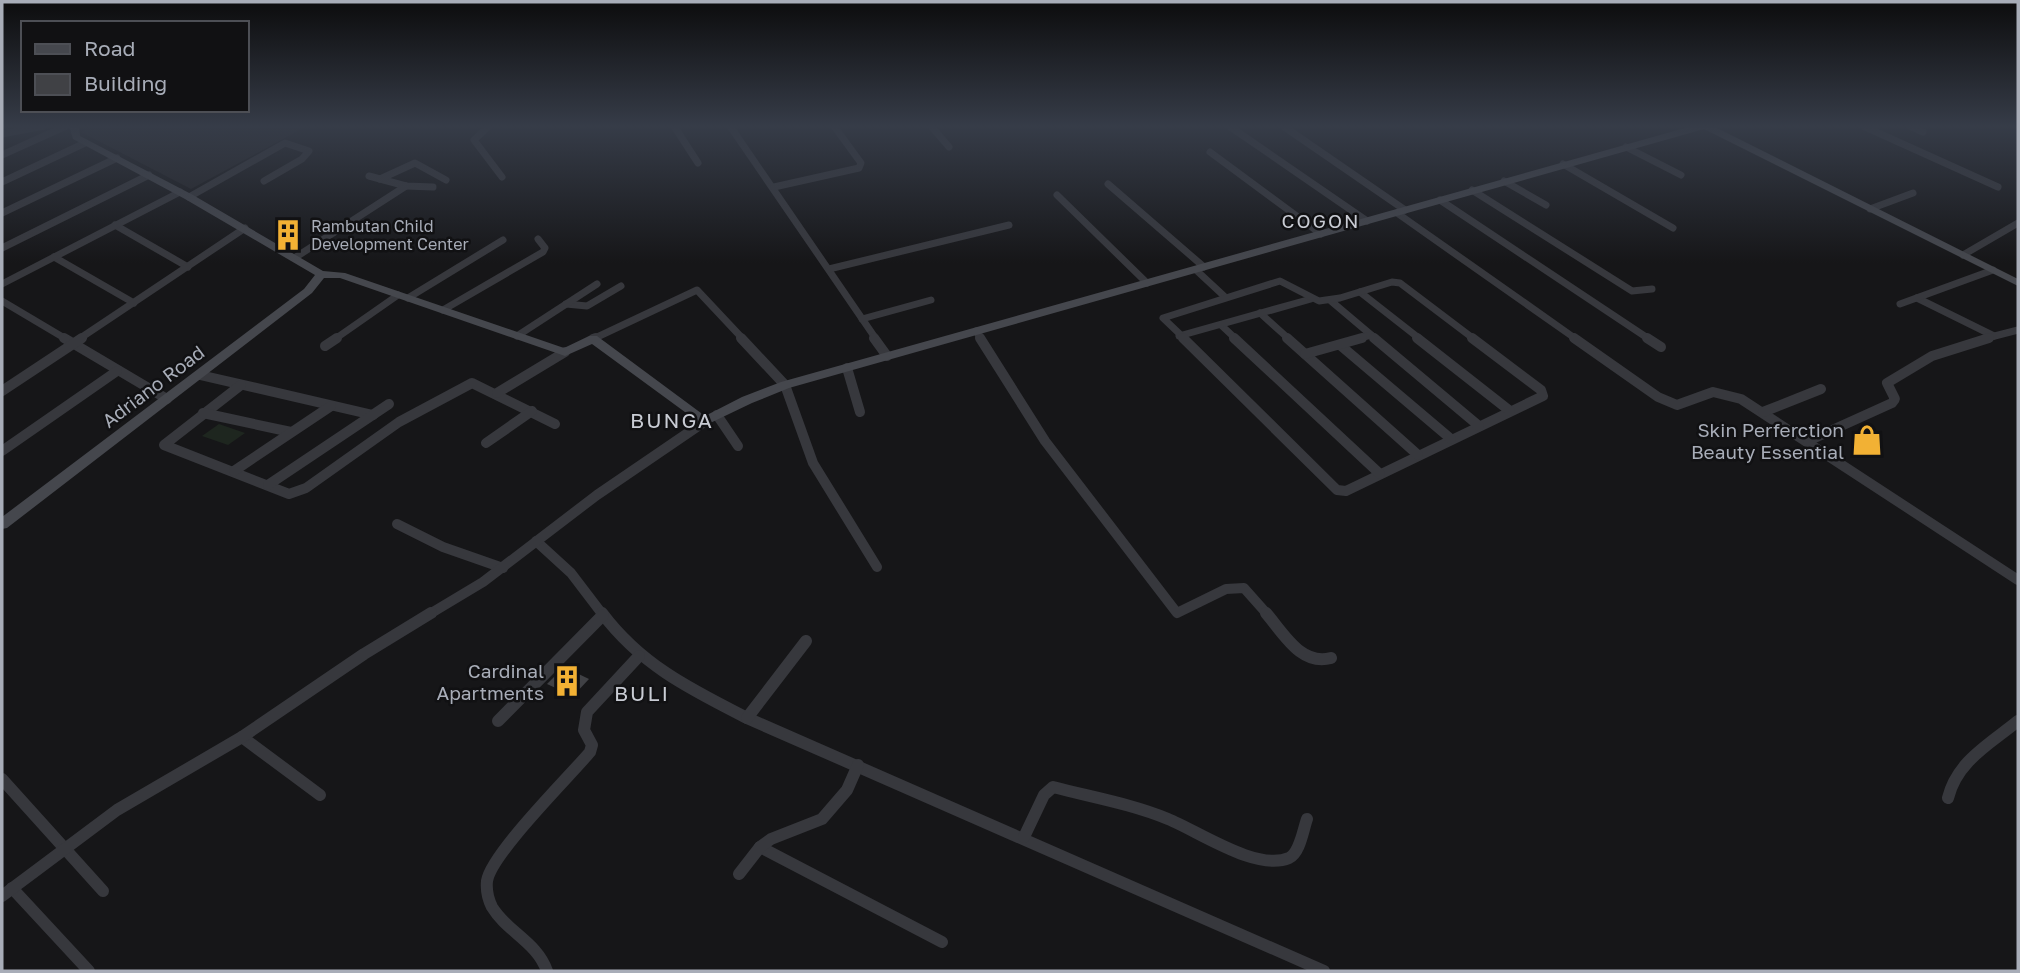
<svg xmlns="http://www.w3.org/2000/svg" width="2020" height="973" font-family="'Golos Text',sans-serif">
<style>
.built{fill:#222225}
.green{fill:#1e261f}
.building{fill:#404145}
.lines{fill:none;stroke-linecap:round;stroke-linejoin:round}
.street-far2{stroke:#37383d;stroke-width:7}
.street-far1{stroke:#37383d;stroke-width:10}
.street{stroke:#37383d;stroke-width:12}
.secondary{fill:#45474d;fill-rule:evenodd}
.labels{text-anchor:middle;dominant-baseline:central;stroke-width:5;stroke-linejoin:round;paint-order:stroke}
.far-poi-label{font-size:16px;fill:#a8adb8;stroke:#111113;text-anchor:start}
.far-quarter-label{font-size:19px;letter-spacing:2px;fill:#c9ccd4;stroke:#111113}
.street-label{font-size:19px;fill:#a8adb8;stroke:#111113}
.poi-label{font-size:19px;fill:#a8adb8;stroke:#111113;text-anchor:end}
.neighbourhood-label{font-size:21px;letter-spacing:2px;fill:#c9ccd4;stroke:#111113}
</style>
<rect width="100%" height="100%" fill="#161618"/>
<path class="built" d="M 94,126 L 307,126 L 191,189 L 81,132 Z"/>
<path class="green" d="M 219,424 L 245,433 L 228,445 L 202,436 Z"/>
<path class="building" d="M 564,667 L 589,679 L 573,696 L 547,684 Z"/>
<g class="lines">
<g class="street-far2">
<path d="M 489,126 L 474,140 L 502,177"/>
<path d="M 674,126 L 698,163"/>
<path d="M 730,126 L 876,339"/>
<path d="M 931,126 L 949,147"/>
<path d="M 1229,126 L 1367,221"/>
<path d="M 1283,126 L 1405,210"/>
<path d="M 1863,126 L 1998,187"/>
<path d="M 1910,126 L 1923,132"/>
<path d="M 2,134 L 44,126"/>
<path d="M 1626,147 L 1681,175"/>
<path d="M 1210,152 L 1321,234"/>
<path d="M 2,155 L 66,126"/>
<path d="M 1563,164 L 1673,228"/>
<path d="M 369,176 L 406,186 L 433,187"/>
<path d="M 380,179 L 415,163 L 446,180"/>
<path d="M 1504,181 L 1546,205"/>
<path d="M 2,182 L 85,143"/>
<path d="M 1108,184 L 1204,267"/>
<path d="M 774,187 L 859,168 L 861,163 L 834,126"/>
<path d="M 1472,190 L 1632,291 L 1652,289"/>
<path d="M 1057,195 L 1147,283"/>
<path d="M 189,197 L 285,143 L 309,151 L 302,159 L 264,181"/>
<path d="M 1440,200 L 1649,339"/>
<path d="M 1870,209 L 1913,193"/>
<path d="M 2,213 L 117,158"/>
<path d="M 1397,213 L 1576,339"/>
<path d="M 115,225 L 188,267"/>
<path d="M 2,248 L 149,175"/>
<path d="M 1963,255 L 2018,223"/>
<path d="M 54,257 L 134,303"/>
<path d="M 296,257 L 406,186"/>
<path d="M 829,269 L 1009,225"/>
<path d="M 1196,270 L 1224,296"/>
<path d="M 2,284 L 180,192"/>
<path d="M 1360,292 L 1420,339"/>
<path d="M 408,298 L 503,240"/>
<path d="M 1917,298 L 1994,336"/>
<path d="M 2,301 L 66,339"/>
<path d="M 1331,301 L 1376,339"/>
<path d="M 566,304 L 587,306 L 621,286"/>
<path d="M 1900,304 L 1993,270"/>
<path d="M 443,310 L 543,252 L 545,248 L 538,239"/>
<path d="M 1260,313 L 1289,339"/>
<path d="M 862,319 L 931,300"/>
<path d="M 1221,325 L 1236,339"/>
<path d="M 976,331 L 981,339"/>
<path d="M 517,336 L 597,284"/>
<path d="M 1179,336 L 1311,299"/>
<path d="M 79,339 L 245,228"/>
<path d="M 335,339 L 398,295"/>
<path d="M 593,339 L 697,290 L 743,339"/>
<path d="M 1185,339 L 1163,318 L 1280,281 L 1319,301 L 1340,298 L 1392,282 L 1400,283 L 1474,339"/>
<path d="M 1356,339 L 1371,335"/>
<path d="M 1983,339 L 2018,330"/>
</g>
<g class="street-far1">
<path d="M 64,338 L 167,399"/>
<path d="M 741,338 L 785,385 L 813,463 L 877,567"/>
<path d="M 874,338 L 887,356"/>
<path d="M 980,338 L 1045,441 L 1177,613 L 1226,589 L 1244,588 L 1268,615"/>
<path d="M 1183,338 L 1337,490 L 1346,491 L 1543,396 L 1541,390 L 1472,338"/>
<path d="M 1234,338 L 1380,474"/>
<path d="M 1287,338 L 1418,455"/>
<path d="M 1374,338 L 1479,426"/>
<path d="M 1417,338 L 1510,411"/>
<path d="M 1574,338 L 1658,397 L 1677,405 L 1713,392 L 1741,399 L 2018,580"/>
<path d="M 1647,338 L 1661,347"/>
<path d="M 593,339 L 596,338"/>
<path d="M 1340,345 L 1451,439"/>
<path d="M 325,346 L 337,338"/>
<path d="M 1305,354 L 1362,338"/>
<path d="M 847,368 L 860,412"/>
<path d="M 200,375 L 373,415"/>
<path d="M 241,385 L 164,445 L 289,494 L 306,488 L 399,422 L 472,383 L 555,424"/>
<path d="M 2,391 L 82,338"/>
<path d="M 497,393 L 565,352"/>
<path d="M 1763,412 L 1821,389"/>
<path d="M 203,413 L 291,432"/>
<path d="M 717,415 L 738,446"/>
<path d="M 1808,441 L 1892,403 L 1895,399 L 1887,383 L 1932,356 L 1989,338"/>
<path d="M 486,443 L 532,411"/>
<path d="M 2,451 L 117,371"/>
<path d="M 234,471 L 331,406"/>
<path d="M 268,485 L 389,404"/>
<path d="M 397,524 L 443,547 L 503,568"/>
<path d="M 536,541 L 571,573 L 603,615"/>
<path d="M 428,615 L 483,582 L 597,495 L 704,422"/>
</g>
<g class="street">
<path d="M 602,613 C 641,665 690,689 747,718 L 1324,971"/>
<path d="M 1266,613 C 1284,634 1301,666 1331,658"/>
<path d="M 747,718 L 806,641"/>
<path d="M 498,721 L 603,615"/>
<path d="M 242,737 L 320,795"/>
<path d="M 2,779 L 103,891"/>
<path d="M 1948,798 C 1957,761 1990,744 2018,721"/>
<path d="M 1024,837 L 1044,795 L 1053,787 C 1091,797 1132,804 1168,819 C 1198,831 1257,872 1289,858 C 1300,853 1303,830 1307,819"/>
<path d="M 760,847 L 942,942"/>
<path d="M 739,874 L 760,847 L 771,839 L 822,819 L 847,790 L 858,765"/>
<path d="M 12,888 L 89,971"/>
<path d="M 2,896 L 117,810 L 242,737 L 364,654 L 431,613"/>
<path d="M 547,971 C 537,942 507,932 492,907 C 488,899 486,891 487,881 C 491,854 569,777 590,752 L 592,745 L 584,730 L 587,712 L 639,656"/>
</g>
<path class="secondary" d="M 69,126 L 79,126 L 80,136 L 193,195 L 323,271 L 345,273 L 564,348 L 589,336 L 597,336 L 705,416 L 742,397 L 781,382 L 1692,126 L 1713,126 L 2018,279 L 2018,286 L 1704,129 L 789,388 L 752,403 L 704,426 L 592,344 L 565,356 L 340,278 L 324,278 L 312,293 L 7,528 L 2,529 L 2,517 L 304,289 L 315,275 L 185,199 L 73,139 Z"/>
</g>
<linearGradient id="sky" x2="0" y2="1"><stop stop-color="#0c0c0d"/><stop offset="0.48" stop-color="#363c48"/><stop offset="1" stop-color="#363c48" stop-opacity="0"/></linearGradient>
<rect width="2020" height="263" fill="url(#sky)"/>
<defs>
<symbol id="building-bare" viewBox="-9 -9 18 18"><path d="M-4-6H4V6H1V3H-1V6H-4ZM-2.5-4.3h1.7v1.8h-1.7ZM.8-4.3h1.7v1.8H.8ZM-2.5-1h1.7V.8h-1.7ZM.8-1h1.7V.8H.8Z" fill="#f2b134" stroke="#111113" stroke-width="2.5" paint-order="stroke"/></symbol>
<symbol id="shop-bare" viewBox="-9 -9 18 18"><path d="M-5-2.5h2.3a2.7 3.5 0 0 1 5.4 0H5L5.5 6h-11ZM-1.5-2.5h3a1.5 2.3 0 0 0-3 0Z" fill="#f2b134" stroke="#111113" stroke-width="2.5" paint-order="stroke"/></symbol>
</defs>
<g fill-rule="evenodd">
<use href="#building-bare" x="266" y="213" width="44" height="44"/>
<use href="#shop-bare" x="1845" y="418" width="44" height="44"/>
<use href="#building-bare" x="545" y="659" width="44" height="44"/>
</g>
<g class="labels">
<g class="far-poi-label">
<text x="311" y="226">Rambutan Child<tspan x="311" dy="18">Development Center</tspan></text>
</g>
<g class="far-quarter-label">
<text x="1321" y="220">COGON</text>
</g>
<g class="street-label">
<text transform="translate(153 386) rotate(-37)">Adriano Road</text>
</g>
<g class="poi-label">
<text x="1844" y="429">Skin Perferction<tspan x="1844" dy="22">Beauty Essential</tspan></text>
<text x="544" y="670">Cardinal<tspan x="544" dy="22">Apartments</tspan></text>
</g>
<g class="neighbourhood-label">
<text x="672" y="420">BUNGA</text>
<text x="642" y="693">BULI</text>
</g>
</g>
<rect width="2020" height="973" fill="none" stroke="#a8adb8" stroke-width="7"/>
<rect x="21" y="21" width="228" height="91" fill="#111113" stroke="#4d4f55" stroke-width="2"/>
<rect x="35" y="44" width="35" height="10" fill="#45474d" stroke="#4d4f55" stroke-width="2"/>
<text x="84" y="56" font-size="21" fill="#a8adb8">Road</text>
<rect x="35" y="74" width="35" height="21" fill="#404145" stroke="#4d4f55" stroke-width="2"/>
<text x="84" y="91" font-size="21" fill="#a8adb8">Building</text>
</svg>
